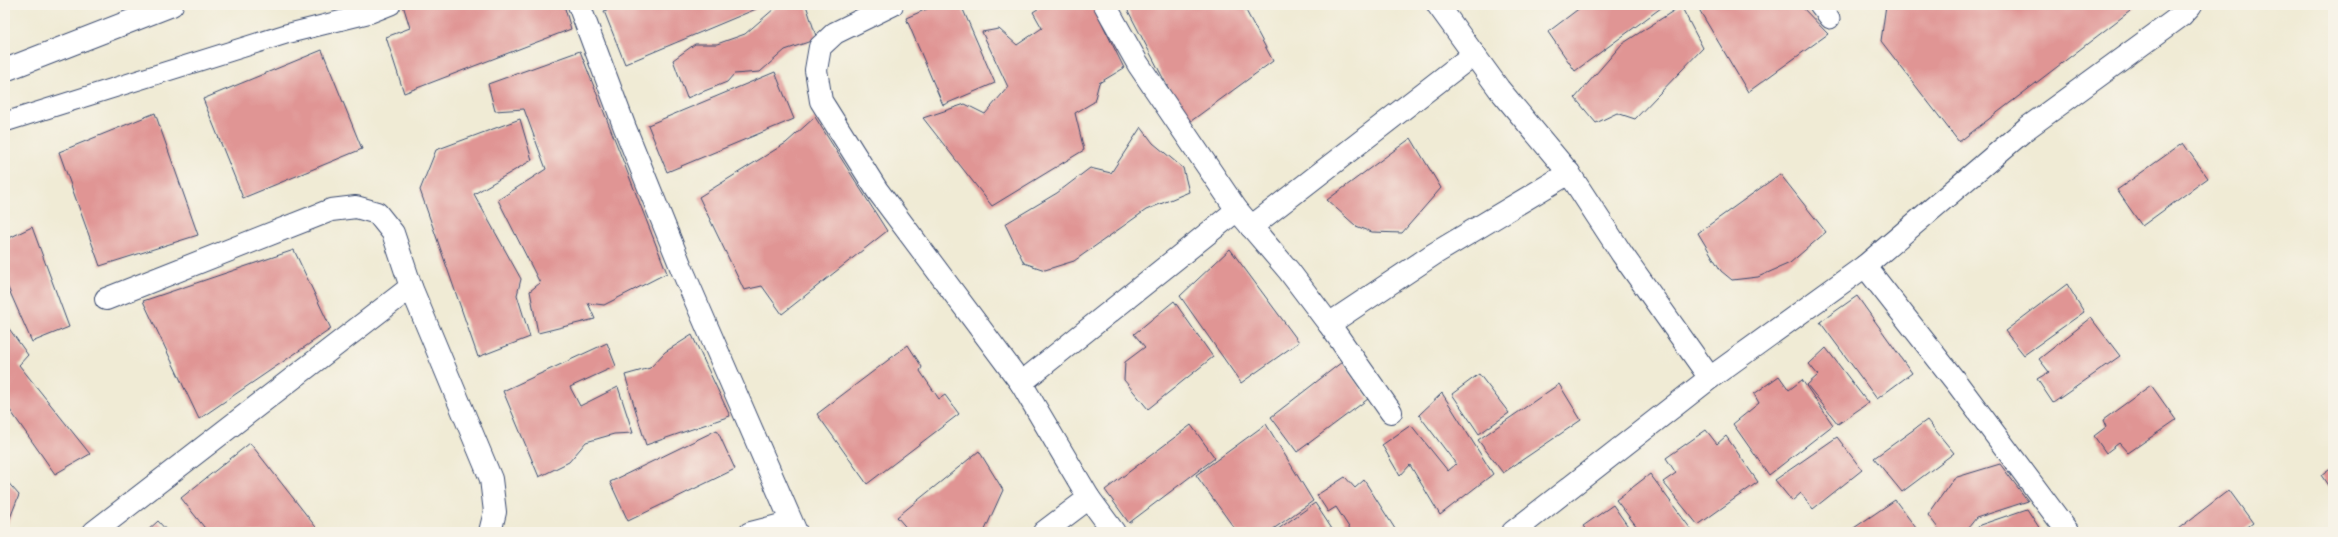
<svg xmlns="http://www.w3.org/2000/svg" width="2338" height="537" font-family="'Comic Neue',sans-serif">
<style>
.building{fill:#e09594}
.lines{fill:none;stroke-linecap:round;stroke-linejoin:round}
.service-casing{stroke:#3b4b70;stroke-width:21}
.minor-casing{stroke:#3b4b70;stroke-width:24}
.tertiary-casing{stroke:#3b4b70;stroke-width:24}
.service{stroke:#fff;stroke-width:19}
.minor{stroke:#fff;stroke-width:22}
.tertiary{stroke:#fff;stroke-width:22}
</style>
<rect width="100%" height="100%" fill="#f7f3e8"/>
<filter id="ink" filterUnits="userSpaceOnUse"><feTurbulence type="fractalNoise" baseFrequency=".025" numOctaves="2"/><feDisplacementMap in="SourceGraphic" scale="8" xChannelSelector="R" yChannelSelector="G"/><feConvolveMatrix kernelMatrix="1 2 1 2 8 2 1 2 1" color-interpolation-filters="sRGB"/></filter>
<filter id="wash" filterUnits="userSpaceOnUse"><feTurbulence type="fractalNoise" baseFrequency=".012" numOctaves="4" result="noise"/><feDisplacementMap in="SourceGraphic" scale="16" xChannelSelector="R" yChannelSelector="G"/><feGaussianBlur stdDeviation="0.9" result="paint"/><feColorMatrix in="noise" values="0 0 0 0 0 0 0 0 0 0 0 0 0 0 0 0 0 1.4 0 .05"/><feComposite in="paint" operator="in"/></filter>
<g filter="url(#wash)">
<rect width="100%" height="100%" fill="#f0ebd5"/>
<g id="blocks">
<g class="building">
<path d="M 403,5 L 564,5 L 571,29 L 404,93 L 386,37 L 410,28 Z"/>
<path d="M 619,5 L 754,5 L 756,9 L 625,64 L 604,11 Z"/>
<path d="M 782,5 L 806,5 L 817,39 L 785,50 L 760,72 L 734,74 L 727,82 L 687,98 L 673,60 L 695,44 L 717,44 L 745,34 L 775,8 Z"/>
<path d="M 936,5 L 961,5 L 995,83 L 943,105 L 906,18 Z"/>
<path d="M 1044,5 L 1093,5 L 1124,68 L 1099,83 L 1094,102 L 1075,113 L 1084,150 L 992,206 L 923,118 L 965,104 L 985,114 L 1008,87 L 982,32 L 999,29 L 1017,45 L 1042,28 L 1033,12 Z"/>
<path d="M 1125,5 L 1243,5 L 1273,61 L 1187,124 Z"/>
<path d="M 1581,5 L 1665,5 L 1575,71 L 1548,32 L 1581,7 Z"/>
<path d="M 1701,5 L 1800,5 L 1828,34 L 1748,92 L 1700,11 Z"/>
<path d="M 1886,5 L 2132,5 L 2134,8 L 1959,142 L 1881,41 Z"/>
<path d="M 1681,6 L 1703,48 L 1635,119 L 1617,113 L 1596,123 L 1575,98 L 1622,44 Z"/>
<path d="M 322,50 L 362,149 L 243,198 L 203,99 Z"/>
<path d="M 580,51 L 667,273 L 604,305 L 588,303 L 595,319 L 538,333 L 530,291 L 540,283 L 498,200 L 546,169 L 524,109 L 495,111 L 488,84 Z"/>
<path d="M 775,72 L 794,119 L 667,172 L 648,125 Z"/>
<path d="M 155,113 L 198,235 L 100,266 L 59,152 Z"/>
<path d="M 815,117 L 887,231 L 782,314 L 762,286 L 744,290 L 699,197 L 786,143 Z"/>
<path d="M 520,119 L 532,160 L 474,194 L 521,279 L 517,295 L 530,337 L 478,357 L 420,190 L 436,150 Z"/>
<path d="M 1141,127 L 1153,143 L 1183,168 L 1189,192 L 1146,210 L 1074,261 L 1045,270 L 1024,263 L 1005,224 L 1057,193 L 1090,168 L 1111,173 Z"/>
<path d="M 1411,138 L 1441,188 L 1402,233 L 1372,232 L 1356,226 L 1327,200 Z"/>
<path d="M 2183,143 L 2208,178 L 2142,226 L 2117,190 Z"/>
<path d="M 1780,174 L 1826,232 L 1790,263 L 1758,277 L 1732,280 L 1721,271 L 1698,233 Z"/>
<path d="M 32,227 L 69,327 L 32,342 L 5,281 L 5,240 Z"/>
<path d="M 1230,249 L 1299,342 L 1241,383 L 1180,296 Z"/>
<path d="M 294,250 L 331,329 L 199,419 L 143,301 Z"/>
<path d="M 2067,284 L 2084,312 L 2024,355 L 2005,331 Z"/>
<path d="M 1857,296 L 1912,373 L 1877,399 L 1820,322 Z"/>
<path d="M 1174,301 L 1213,357 L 1148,409 L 1124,380 L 1125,362 L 1145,347 L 1134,334 Z"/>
<path d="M 2091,318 L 2120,356 L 2053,403 L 2037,379 L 2049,372 L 2039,359 Z"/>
<path d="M 5,323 L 28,355 L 19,365 L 90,454 L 55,474 L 5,403 Z"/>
<path d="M 692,335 L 730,416 L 646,445 L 625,375 L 650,368 L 665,352 Z"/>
<path d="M 607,343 L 616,366 L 570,387 L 580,406 L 618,387 L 633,433 L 614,434 L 586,442 L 569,462 L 539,477 L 503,391 Z"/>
<path d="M 908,345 L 922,367 L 920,371 L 939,399 L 945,395 L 959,414 L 867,484 L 817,414 Z"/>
<path d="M 1826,348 L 1868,403 L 1838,424 L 1807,385 L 1818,375 L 1809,364 Z"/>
<path d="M 1342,362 L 1368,399 L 1297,452 L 1271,417 Z"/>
<path d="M 1479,374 L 1509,413 L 1479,434 L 1452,394 Z"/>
<path d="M 1779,376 L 1789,390 L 1802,380 L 1833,425 L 1769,475 L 1733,424 L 1759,403 L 1754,394 Z"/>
<path d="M 1559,384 L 1581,420 L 1503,473 L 1478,440 Z"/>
<path d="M 2151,385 L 2176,420 L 2128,453 L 2119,443 L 2106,453 L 2094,436 L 2106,427 L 2103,420 Z"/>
<path d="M 1442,393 L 1493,474 L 1440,515 L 1410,465 L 1400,476 L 1382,445 L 1411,425 L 1448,471 L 1456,464 L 1419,415 Z"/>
<path d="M 1927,420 L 1954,453 L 1902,492 L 1874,458 Z"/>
<path d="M 1266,424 L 1313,501 L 1269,532 L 1237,532 L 1196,475 Z"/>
<path d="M 1191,425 L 1215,458 L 1129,523 L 1105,490 Z"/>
<path d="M 717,430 L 735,469 L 628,521 L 610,482 Z"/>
<path d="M 1706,430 L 1717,444 L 1726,436 L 1758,482 L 1698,525 L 1663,482 L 1676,473 L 1666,458 Z"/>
<path d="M 1837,437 L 1862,470 L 1813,509 L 1801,493 L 1792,501 L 1775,480 Z"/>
<path d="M 250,443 L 319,531 L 318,532 L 208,532 L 181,498 Z"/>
<path d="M 979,451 L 1003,490 L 984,532 L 910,532 L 897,517 Z"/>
<path d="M 2000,464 L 2028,501 L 1976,518 L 1965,532 L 1941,532 L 1928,515 L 1954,478 Z"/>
<path d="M 2333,466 L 2333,493 L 2321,475 Z"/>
<path d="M 1650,474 L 1693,532 L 1641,532 L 1616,500 Z"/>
<path d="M 1345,477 L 1355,488 L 1364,480 L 1397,532 L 1352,532 L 1336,507 L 1328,512 L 1317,495 Z"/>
<path d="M 5,479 L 19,495 L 8,523 L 5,526 Z"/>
<path d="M 2229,490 L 2253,523 L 2241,532 L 2174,532 Z"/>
<path d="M 1895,500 L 1919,532 L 1848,532 Z"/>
<path d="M 1315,503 L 1334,532 L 1274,532 Z"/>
<path d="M 1613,505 L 1632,532 L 1588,532 L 1583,526 Z"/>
<path d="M 2027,509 L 2042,532 L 1974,532 L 1980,525 Z"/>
<path d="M 158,521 L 168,532 L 146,532 Z"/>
</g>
</g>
</g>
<g filter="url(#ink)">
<use href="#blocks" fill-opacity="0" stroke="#3b4b70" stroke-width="1"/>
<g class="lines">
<defs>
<g id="service">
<path d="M 1819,5 L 1830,19"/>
<path d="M 5,122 L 286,34 L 371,13 L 391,5"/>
<path d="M 749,532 L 791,521"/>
</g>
<g id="minor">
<path d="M 579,5 L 625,128 L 681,267 L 796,532"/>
<path d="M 892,5 L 835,33 L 820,47 L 816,70 L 821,101 L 877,190 L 1021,383 L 1089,498 L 1114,532"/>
<path d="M 1105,5 L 1138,64 L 1237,210"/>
<path d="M 1438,5 L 1499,89 L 1569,173 L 1622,254 L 1710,378"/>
<path d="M 1251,227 L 1474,54"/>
<path d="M 106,299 L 331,210 L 356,207 L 377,213 L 393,233 L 411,287 L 491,479 L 495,512 L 490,532"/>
<path d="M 1329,324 L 1391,412"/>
<path d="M 1021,383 L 1237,210 L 1289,271 L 1329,324 L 1434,254 L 1569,173"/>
<path d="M 94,532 L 411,287"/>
<path d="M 1044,532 L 1089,498"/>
<path d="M 1513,532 L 1710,378 L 1865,266"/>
<path d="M 2068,532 L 1956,382 L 1865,266 L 2027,128 L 2182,15 L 2191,5"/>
</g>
<path id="tertiary" d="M 5,70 L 172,5"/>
</defs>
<use href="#service" class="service-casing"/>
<use href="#minor" class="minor-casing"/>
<use href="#tertiary" class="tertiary-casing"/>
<use href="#service" class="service"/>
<use href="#minor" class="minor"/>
<use href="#tertiary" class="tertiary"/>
</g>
</g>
<rect width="2338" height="537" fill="none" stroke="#f7f3e8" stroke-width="20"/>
</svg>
